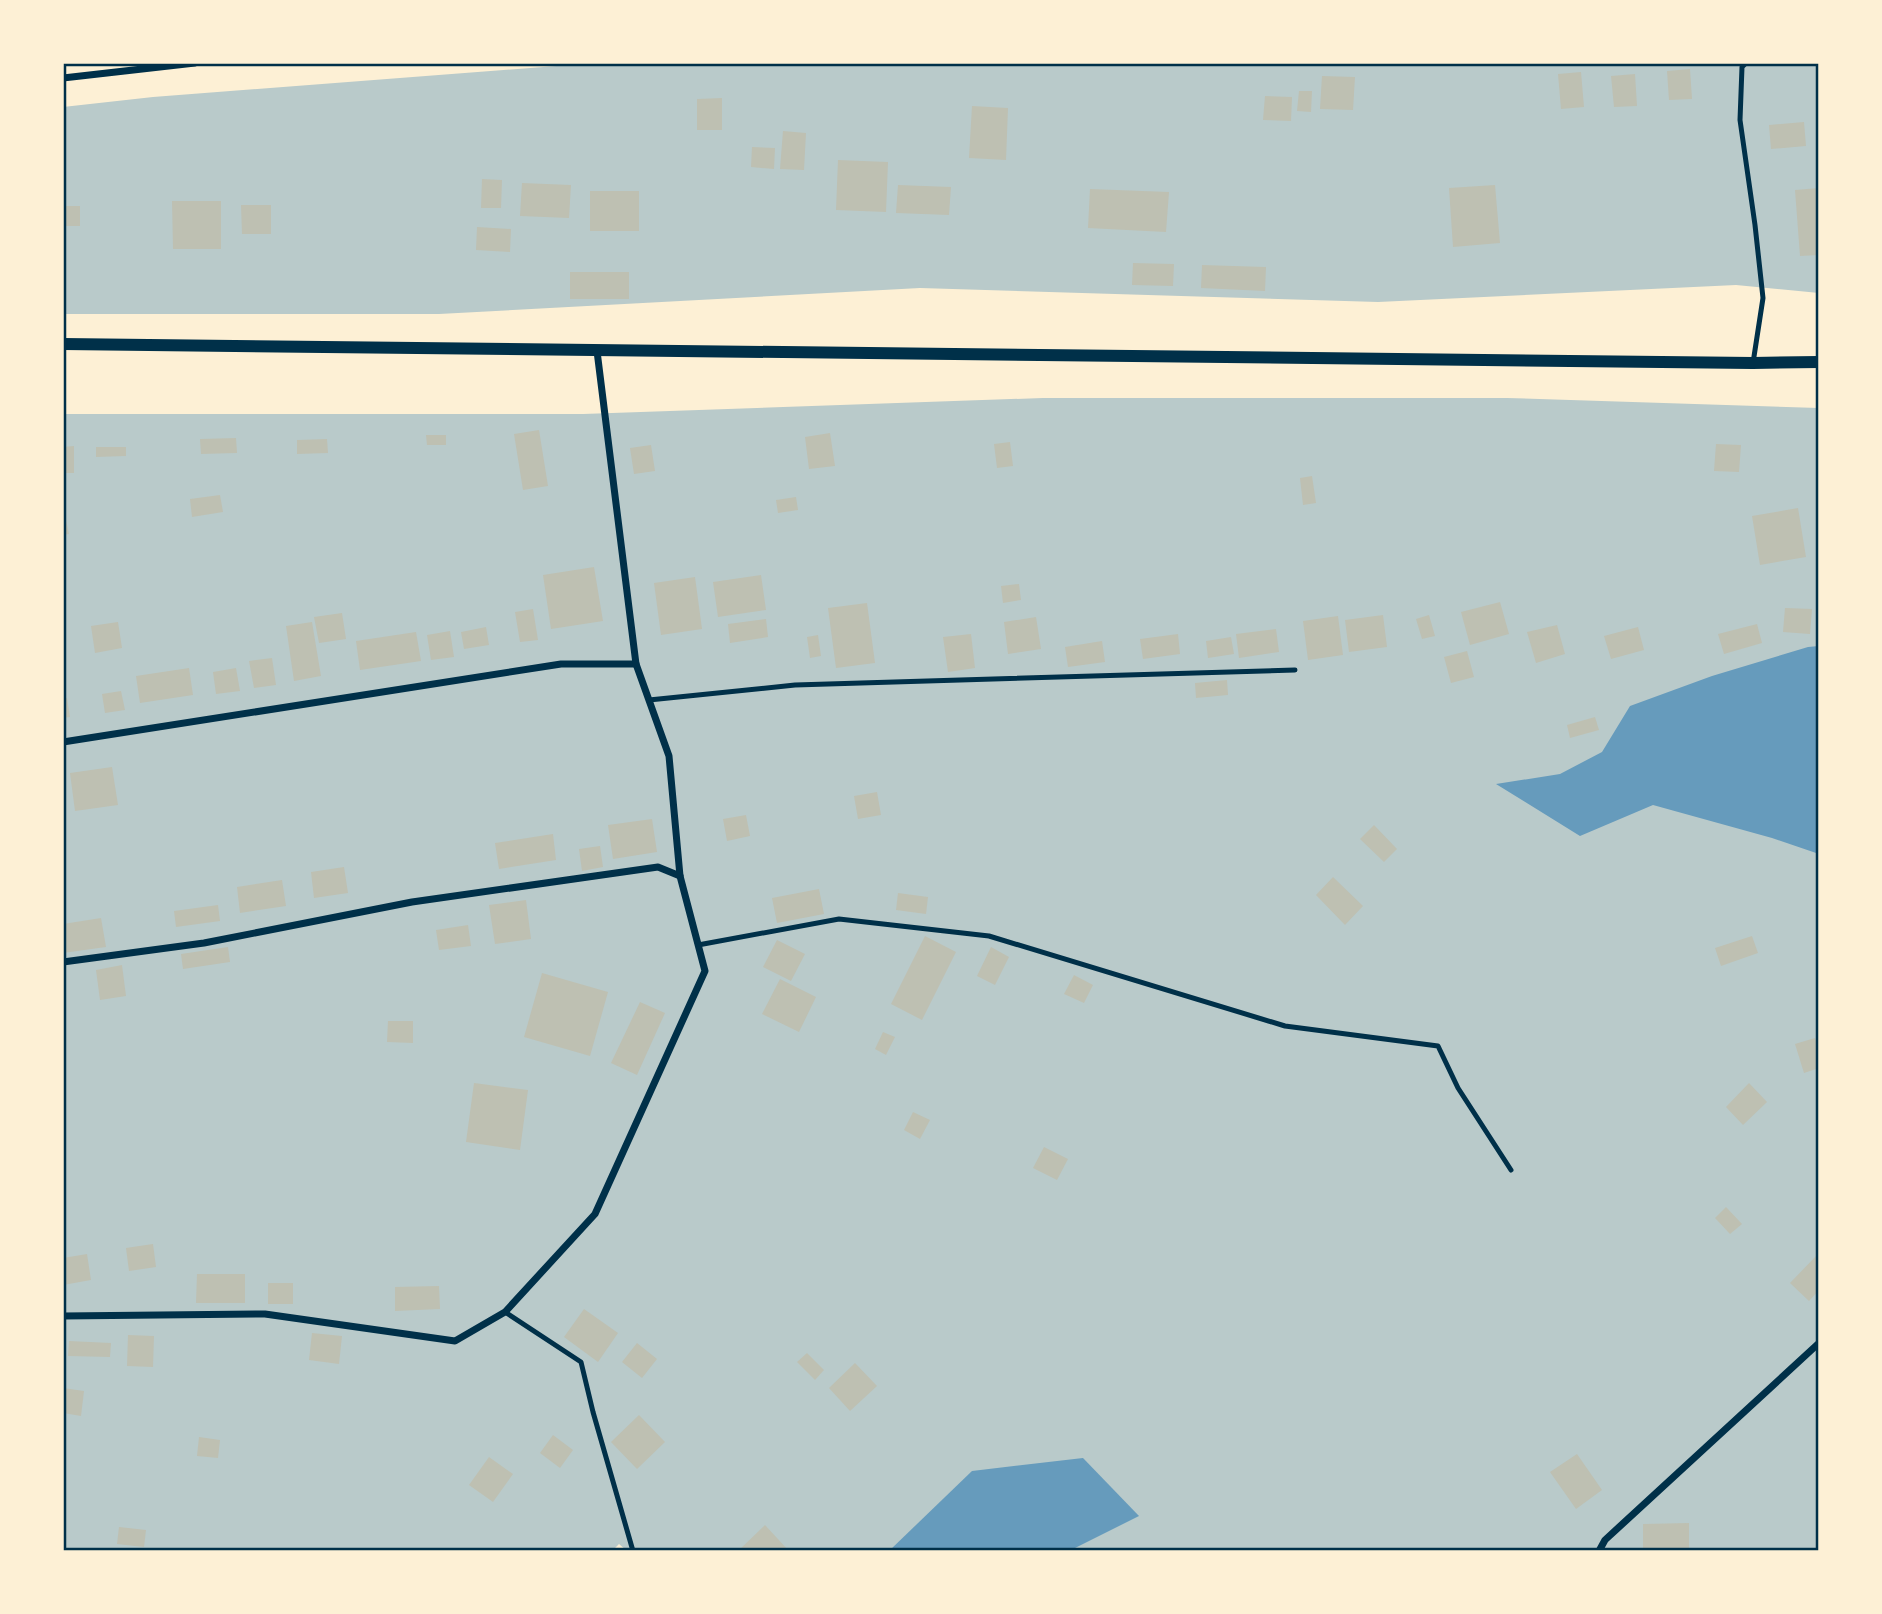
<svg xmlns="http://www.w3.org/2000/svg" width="1882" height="1614" font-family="'PT Sans Narrow',sans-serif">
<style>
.green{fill:#b9caca}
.water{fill:#669bbc}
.building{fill:#bec0b2}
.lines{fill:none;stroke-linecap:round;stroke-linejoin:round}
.service{stroke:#003049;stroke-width:5}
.minor{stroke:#003049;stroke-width:7}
.tertiary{stroke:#003049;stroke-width:12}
.neatline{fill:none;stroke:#003049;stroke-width:2.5}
</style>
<rect width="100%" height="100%" fill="#fdf0d5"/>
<g class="green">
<path d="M 595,63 L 1819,63 L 1819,293 L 1736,285 L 1378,302 L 920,288 L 439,314 L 63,314 L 63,107 L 153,97 Z"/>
<path d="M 1043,398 L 1507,398 L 1819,408 L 1819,1551 L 627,1551 L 619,1544 L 612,1551 L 63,1551 L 63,414 L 583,414 Z"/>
</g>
<g class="water">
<path d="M 1819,646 L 1819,854 L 1772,838 L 1653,805 L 1580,836 L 1496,784 L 1560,774 L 1602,752 L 1630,706 L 1712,676 L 1808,647 Z"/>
<path d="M 1083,1458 L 1139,1516 L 1069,1551 L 889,1551 L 972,1471 Z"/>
</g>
<g class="building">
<path d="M 1690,69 L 1692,99 L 1669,100 L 1667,71 Z"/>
<path d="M 1581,72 L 1584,107 L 1561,109 L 1558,74 Z"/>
<path d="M 1635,74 L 1637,106 L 1614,107 L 1611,76 Z"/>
<path d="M 1322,76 L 1355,77 L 1353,110 L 1320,109 Z"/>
<path d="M 1299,91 L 1312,91 L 1311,112 L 1297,111 Z"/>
<path d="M 1265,96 L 1292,97 L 1291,121 L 1263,120 Z"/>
<path d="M 722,98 L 722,130 L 697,130 L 697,99 Z"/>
<path d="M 972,106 L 1008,108 L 1006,160 L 969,158 Z"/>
<path d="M 1804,122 L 1806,146 L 1771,149 L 1769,125 Z"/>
<path d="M 783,131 L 806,133 L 804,170 L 780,169 Z"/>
<path d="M 752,147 L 775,148 L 774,169 L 751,167 Z"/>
<path d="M 838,160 L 888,162 L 886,212 L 836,210 Z"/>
<path d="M 482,179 L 502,180 L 501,208 L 481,208 Z"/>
<path d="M 522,183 L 571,185 L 569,218 L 520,216 Z"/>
<path d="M 898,185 L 951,187 L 949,215 L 896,213 Z"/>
<path d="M 1495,185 L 1500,243 L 1453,247 L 1449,188 Z"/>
<path d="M 1819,188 L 1819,255 L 1800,256 L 1795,190 Z"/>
<path d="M 1090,189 L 1169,192 L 1166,232 L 1088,228 Z"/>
<rect x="590" y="191" width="49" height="40"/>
<path d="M 172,201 L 221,201 L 221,249 L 173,249 Z"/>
<path d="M 241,205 L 271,205 L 271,234 L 242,234 Z"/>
<rect x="63" y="206" width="17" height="20"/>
<path d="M 477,227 L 511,229 L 510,252 L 476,250 Z"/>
<path d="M 1133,263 L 1174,264 L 1173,286 L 1132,285 Z"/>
<path d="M 1202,265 L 1266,267 L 1265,291 L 1201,288 Z"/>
<rect x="570" y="272" width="59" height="27"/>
<path d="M 539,430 L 548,486 L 523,490 L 514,434 Z"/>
<path d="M 830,433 L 835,466 L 809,469 L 805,437 Z"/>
<path d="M 426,435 L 446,435 L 446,445 L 427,445 Z"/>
<path d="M 236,438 L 237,453 L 201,454 L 200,439 Z"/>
<path d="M 327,439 L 328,453 L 297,454 L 297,440 Z"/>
<path d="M 1010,442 L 1013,466 L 997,468 L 994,444 Z"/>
<path d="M 1716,444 L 1741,445 L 1739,472 L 1714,471 Z"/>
<path d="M 651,445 L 655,471 L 634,474 L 630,448 Z"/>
<path d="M 74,446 L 74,473 L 63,473 L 63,447 Z"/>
<path d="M 96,447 L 126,447 L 126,456 L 96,457 Z"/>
<path d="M 1312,476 L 1316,503 L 1303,505 L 1300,478 Z"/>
<path d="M 220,495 L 223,512 L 192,517 L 190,499 Z"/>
<path d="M 796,497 L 798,510 L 778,513 L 776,500 Z"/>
<path d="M 63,507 L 69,534 L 63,535 Z"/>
<path d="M 1798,508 L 1806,557 L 1760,565 L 1752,516 Z"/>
<path d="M 594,567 L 603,621 L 551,629 L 543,575 Z"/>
<path d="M 761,575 L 766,610 L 718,617 L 713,582 Z"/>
<path d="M 695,577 L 702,629 L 661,635 L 654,583 Z"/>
<path d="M 1019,584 L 1021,600 L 1003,603 L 1001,586 Z"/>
<path d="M 1500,602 L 1509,634 L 1470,645 L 1461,612 Z"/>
<path d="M 867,603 L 875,663 L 836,668 L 828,608 Z"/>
<path d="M 1785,608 L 1812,609 L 1810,634 L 1783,632 Z"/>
<path d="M 533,609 L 538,640 L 520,642 L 515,612 Z"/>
<path d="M 342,613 L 346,639 L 319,643 L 314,617 Z"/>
<path d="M 1383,615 L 1387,647 L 1349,652 L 1345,620 Z"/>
<path d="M 1429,615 L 1435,636 L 1422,639 L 1416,619 Z"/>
<path d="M 1338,616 L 1343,655 L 1308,660 L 1303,621 Z"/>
<path d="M 1036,617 L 1041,649 L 1008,654 L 1004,622 Z"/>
<path d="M 766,619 L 768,637 L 730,643 L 728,624 Z"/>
<path d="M 118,622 L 122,648 L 95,653 L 91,626 Z"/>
<path d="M 312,622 L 321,676 L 294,681 L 286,626 Z"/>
<path d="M 1757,624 L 1762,643 L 1724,654 L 1718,634 Z"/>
<path d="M 1557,625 L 1565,654 L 1536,663 L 1527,632 Z"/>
<path d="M 486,627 L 489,645 L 464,649 L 461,632 Z"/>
<path d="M 1638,627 L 1644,650 L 1611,659 L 1604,636 Z"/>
<path d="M 1276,629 L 1279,652 L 1239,658 L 1236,634 Z"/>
<path d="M 450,631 L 454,657 L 431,660 L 427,635 Z"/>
<path d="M 416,632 L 421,661 L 360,670 L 356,641 Z"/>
<path d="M 971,634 L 975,668 L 948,672 L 943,637 Z"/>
<path d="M 1178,634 L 1180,654 L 1143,659 L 1140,639 Z"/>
<path d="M 818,635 L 821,656 L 810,658 L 807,637 Z"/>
<path d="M 1231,637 L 1234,654 L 1208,658 L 1206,641 Z"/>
<path d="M 1102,641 L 1105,662 L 1068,667 L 1065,647 Z"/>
<path d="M 1467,651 L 1474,677 L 1451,683 L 1444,657 Z"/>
<path d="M 272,658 L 276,685 L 254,688 L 249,661 Z"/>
<path d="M 189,668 L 193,695 L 140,703 L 136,676 Z"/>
<path d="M 236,668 L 240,691 L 216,694 L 213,672 Z"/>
<path d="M 1227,680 L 1228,695 L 1196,698 L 1195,683 Z"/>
<path d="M 121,691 L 125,710 L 105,713 L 102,694 Z"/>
<path d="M 67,698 L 70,717 L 63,718 L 63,699 Z"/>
<path d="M 1595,717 L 1599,730 L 1570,738 L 1567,725 Z"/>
<path d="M 112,767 L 118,805 L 75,811 L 70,773 Z"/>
<path d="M 877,792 L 881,815 L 858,819 L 854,796 Z"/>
<path d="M 746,815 L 750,836 L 727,841 L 723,819 Z"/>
<path d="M 652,819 L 657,852 L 613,859 L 608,825 Z"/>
<path d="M 1374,825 L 1397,849 L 1384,862 L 1360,839 Z"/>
<path d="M 553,834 L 556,860 L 499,869 L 495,843 Z"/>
<path d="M 600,846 L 603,867 L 582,871 L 579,849 Z"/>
<path d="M 344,867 L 348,893 L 314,898 L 311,872 Z"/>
<path d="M 1333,877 L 1363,906 L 1345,925 L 1316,895 Z"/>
<path d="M 282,880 L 286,906 L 240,913 L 237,887 Z"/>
<path d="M 819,889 L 824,914 L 777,923 L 772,898 Z"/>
<path d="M 898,893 L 928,897 L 926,914 L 896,910 Z"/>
<path d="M 526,900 L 531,939 L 495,944 L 489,905 Z"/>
<path d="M 218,905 L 220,921 L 176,927 L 174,911 Z"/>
<path d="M 101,918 L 106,947 L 63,953 L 63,924 Z"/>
<path d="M 468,925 L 471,946 L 439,950 L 436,930 Z"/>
<path d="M 925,936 L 956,952 L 922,1020 L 891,1004 Z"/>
<path d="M 1752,936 L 1758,953 L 1721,966 L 1715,948 Z"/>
<path d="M 777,940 L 805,954 L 791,981 L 763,967 Z"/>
<path d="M 228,947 L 230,962 L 183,969 L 181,954 Z"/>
<path d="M 991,947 L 1009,957 L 995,985 L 977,976 Z"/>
<path d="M 122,965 L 126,996 L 100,1000 L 96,970 Z"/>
<path d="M 542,973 L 608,992 L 590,1056 L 524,1037 Z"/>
<path d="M 1074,975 L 1093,985 L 1084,1003 L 1064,994 Z"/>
<path d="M 780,979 L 816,997 L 799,1032 L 762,1014 Z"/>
<path d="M 640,1002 L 665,1013 L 637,1075 L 611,1063 Z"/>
<path d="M 388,1021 L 413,1021 L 413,1043 L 387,1042 Z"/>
<path d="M 883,1032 L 895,1037 L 886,1055 L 875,1049 Z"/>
<path d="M 1815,1038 L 1819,1051 L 1819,1068 L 1804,1073 L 1795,1044 Z"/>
<path d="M 474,1083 L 528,1090 L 520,1150 L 466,1142 Z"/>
<path d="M 1749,1083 L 1767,1102 L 1743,1125 L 1726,1107 Z"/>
<path d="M 913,1112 L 930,1120 L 920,1139 L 904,1130 Z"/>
<path d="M 1044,1147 L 1068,1159 L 1057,1180 L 1033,1168 Z"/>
<path d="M 1726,1207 L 1742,1224 L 1730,1234 L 1715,1218 Z"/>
<path d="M 153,1244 L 156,1267 L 129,1271 L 126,1248 Z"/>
<path d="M 1819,1253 L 1819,1290 L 1809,1301 L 1790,1283 Z"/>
<path d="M 87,1254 L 91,1280 L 63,1285 L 63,1258 Z"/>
<path d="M 197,1274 L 245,1274 L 245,1303 L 196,1303 Z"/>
<rect x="268" y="1283" width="25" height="21"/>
<path d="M 439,1286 L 440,1309 L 395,1311 L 395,1287 Z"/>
<path d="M 584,1309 L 618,1333 L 598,1362 L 564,1337 Z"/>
<path d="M 312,1333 L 342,1336 L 339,1364 L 309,1360 Z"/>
<path d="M 128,1335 L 154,1336 L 153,1367 L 127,1366 Z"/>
<path d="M 69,1341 L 111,1343 L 110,1357 L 68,1356 Z"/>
<path d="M 637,1343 L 657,1359 L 642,1378 L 622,1362 Z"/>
<path d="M 807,1353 L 824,1370 L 815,1380 L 797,1362 Z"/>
<path d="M 855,1363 L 877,1386 L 850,1411 L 829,1388 Z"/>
<path d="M 63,1388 L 84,1391 L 81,1416 L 63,1413 Z"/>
<path d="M 639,1415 L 665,1442 L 637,1469 L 611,1442 Z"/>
<path d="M 553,1435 L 573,1450 L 560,1468 L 540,1453 Z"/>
<path d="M 199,1437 L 220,1440 L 218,1458 L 197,1456 Z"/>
<path d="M 1577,1454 L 1602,1490 L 1576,1509 L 1550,1472 Z"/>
<path d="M 489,1457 L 513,1474 L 493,1502 L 469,1485 Z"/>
<path d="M 1689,1523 L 1689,1551 L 1643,1551 L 1643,1524 Z"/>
<path d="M 765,1525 L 789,1551 L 738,1551 Z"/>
<path d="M 119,1527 L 146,1530 L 144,1547 L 117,1544 Z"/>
</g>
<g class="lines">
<g class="service">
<path d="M 1746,63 L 1742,67 L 1740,120 L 1755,225 L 1763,298 L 1753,363"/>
<path d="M 649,700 L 795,685 L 1295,670"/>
<path d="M 698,945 L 839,919 L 989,936 L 1285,1026 L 1438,1046 L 1458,1088 L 1511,1170"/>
<path d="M 505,1312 L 581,1362 L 593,1412 L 633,1551"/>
</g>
<g class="minor">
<path d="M 63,78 L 195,63"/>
<path d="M 63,742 L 561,664 L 636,664"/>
<path d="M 63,962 L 204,943 L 412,902 L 658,867 L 680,876"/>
<path d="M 63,1316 L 265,1314 L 455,1341 L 505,1312 L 595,1214 L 705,971 L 680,876 L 669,756 L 636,664 L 597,351"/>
<path d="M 1599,1551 L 1605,1540 L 1819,1343"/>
</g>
<path class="tertiary" d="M 63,344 L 1753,363 L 1819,362"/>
</g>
<rect width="1882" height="1614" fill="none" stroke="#fdf0d5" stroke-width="130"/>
<rect x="65" y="65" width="1752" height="1484" class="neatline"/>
</svg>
